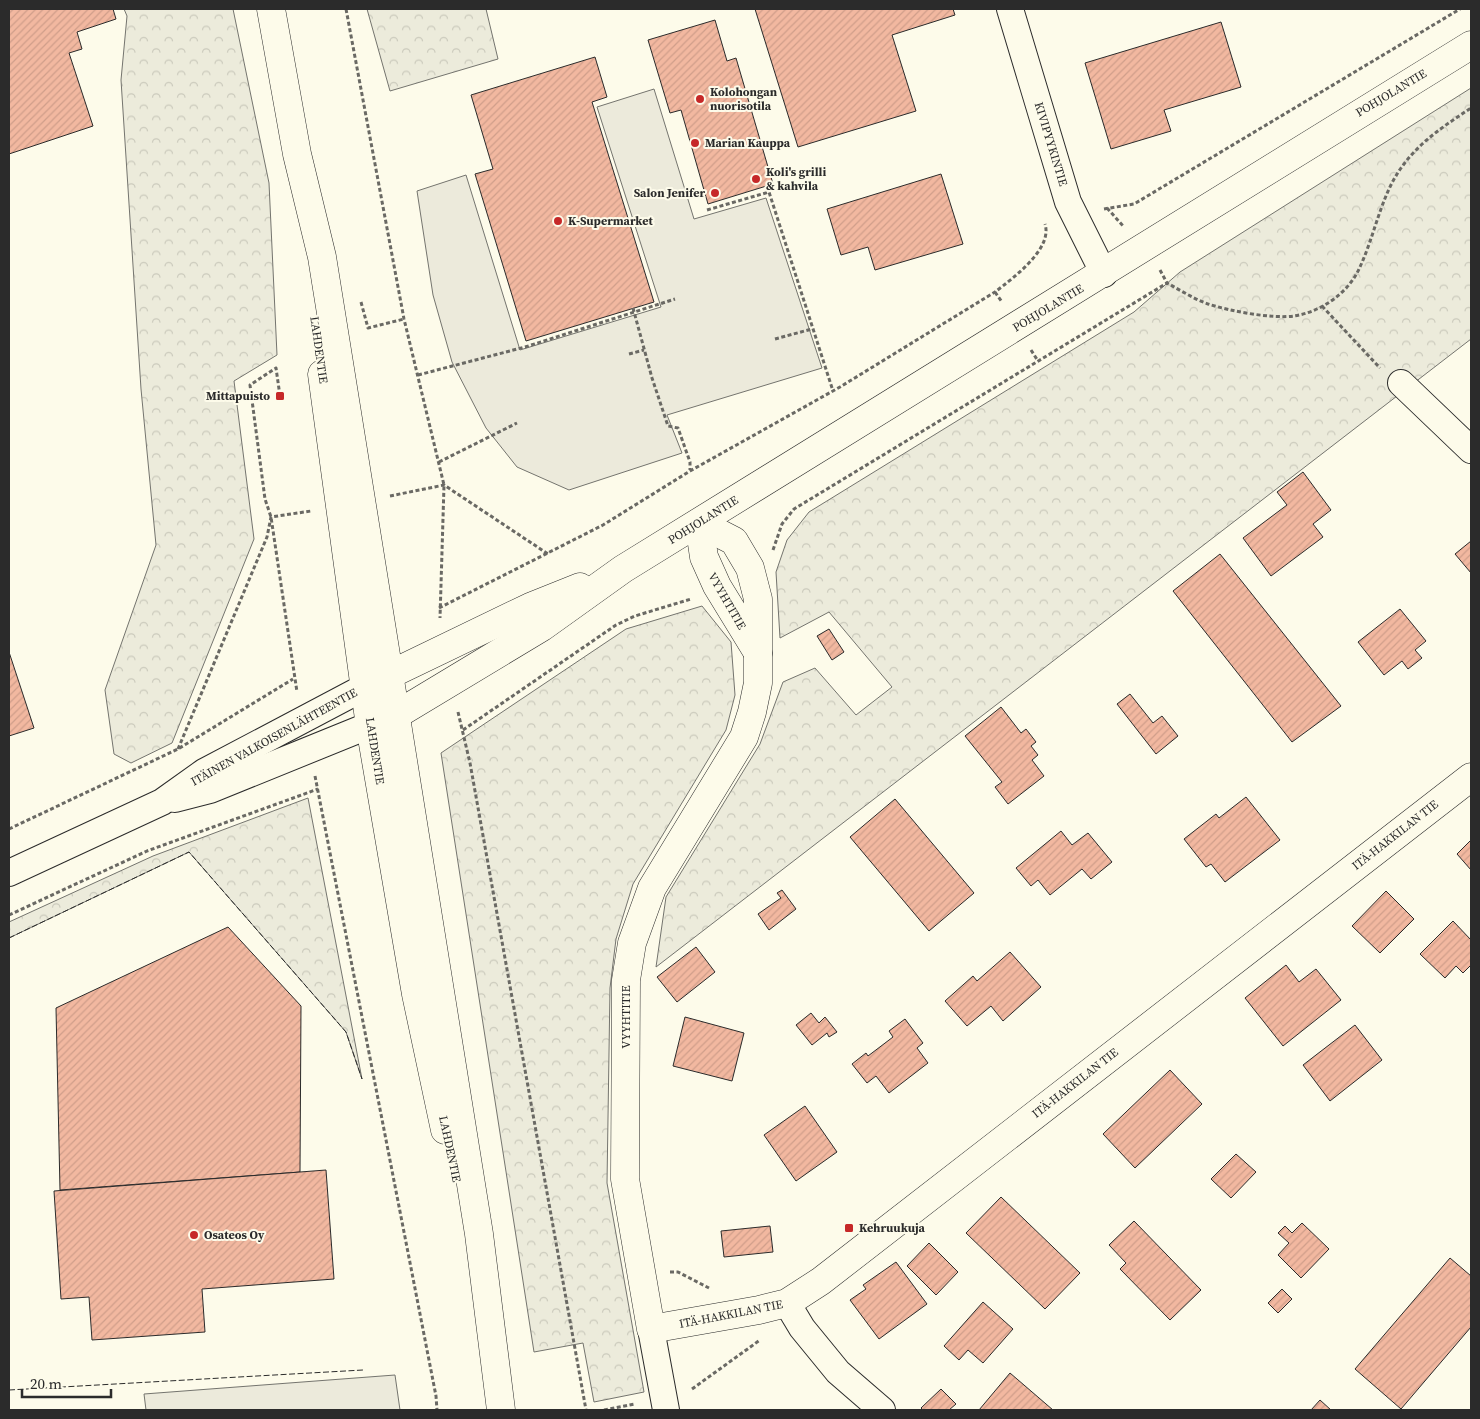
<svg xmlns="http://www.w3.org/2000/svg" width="1480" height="1419" font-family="'Source Serif 4',serif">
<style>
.forest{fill:url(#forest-crowns);stroke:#74746e}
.parking{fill:#eceadb;stroke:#74746e}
.building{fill:url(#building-hatch);stroke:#2b2b2b}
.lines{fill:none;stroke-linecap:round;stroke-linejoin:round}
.minor-casing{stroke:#2b2b2b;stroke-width:28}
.tertiary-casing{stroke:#2b2b2b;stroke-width:29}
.secondary-casing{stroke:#2b2b2b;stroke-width:29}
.path{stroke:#6a6964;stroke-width:3;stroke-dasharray:4 2.5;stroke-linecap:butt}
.minor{stroke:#fdfbea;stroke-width:26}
.tertiary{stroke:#fdfbea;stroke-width:28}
.secondary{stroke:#fdfbea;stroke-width:28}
.fence{stroke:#2b2b2b;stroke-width:1;stroke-dasharray:6 2.5;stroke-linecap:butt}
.poi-dot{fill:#c62828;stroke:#fdfbea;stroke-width:2}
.labels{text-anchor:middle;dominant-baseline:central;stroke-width:4;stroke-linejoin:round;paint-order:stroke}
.poi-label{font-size:12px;font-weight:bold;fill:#2b2b2b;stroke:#fdfbea;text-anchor:start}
.street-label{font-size:12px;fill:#2b2b2b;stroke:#fdfbea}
</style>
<defs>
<pattern id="forest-crowns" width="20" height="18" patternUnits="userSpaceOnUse" patternTransform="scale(1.25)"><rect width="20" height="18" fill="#ecebdb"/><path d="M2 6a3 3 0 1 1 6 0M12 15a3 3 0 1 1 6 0" fill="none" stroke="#cbcabc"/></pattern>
<pattern id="building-hatch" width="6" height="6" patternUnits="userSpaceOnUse" patternTransform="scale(1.25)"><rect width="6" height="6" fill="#f2b8a0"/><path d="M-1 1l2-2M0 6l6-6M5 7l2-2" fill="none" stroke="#d09e8a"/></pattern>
</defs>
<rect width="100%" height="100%" fill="#fdfbea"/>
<g class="forest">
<path d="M 124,9 L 233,9 L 269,183 L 277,355 L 234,381 L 254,539 L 172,743 L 131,763 L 114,754 L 105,690 L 156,545 L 141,389 L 121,80 L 127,16 Z"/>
<path d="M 367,9 L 486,9 L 498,59 L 390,91 Z"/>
<path d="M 1471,88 L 1471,339 L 656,967 L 666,897 L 760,744 L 783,682 L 815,668 L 856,715 L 892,687 L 829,612 L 780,638 L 776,572 L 787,540 L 809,512 L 1134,312 L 1180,272 Z"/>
<path d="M 702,606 L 731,642 L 735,695 L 726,730 L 633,884 L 616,939 L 610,988 L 607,1183 L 644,1392 L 594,1402 L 583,1343 L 534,1352 L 441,753 L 626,629 Z"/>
<path d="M 308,798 L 362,1079 L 346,1032 L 189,852 L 9,938 L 9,922 L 153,856 Z"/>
</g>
<g class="parking">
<path d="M 654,89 L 694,219 L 766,198 L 822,368 L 667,415 L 682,453 L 569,490 L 517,467 L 486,428 L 452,362 L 433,295 L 417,191 L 466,175 L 520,350 L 661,307 L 597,107 Z"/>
<path d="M 395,1375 L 400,1410 L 146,1410 L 144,1394 Z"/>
</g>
<g class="building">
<path d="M 9,9 L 113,9 L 116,19 L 77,32 L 82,49 L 69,53 L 93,126 L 9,154 Z"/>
<path d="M 755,9 L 953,9 L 955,15 L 892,35 L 916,111 L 798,147 Z"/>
<path d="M 715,20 L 727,61 L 736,58 L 773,184 L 708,204 L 681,110 L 670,113 L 648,40 Z"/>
<path d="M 1221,22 L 1241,87 L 1164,110 L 1171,131 L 1111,149 L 1085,63 Z"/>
<path d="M 595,57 L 607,97 L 592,102 L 654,302 L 526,341 L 475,174 L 493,169 L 471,95 Z"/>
<path d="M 941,174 L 963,244 L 875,270 L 868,247 L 841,255 L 827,209 Z"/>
<path d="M 1303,472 L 1331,510 L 1313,524 L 1323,537 L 1271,576 L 1243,538 L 1287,505 L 1277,492 Z"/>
<path d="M 1471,541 L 1471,573 L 1455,554 Z"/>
<path d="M 1220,554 L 1341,706 L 1292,742 L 1173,591 Z"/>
<path d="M 1400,609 L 1426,641 L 1415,650 L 1422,658 L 1408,669 L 1402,661 L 1384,675 L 1358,642 Z"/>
<path d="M 829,629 L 844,652 L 832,660 L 817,636 Z"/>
<path d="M 9,652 L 34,728 L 9,736 Z"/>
<path d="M 1130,694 L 1153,723 L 1162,716 L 1178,736 L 1156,754 L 1117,704 Z"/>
<path d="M 1001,707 L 1021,733 L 1026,729 L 1036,742 L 1031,746 L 1038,755 L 1032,760 L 1044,776 L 1008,804 L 995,787 L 1002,782 L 965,736 Z"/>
<path d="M 1246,797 L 1280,840 L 1225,882 L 1211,864 L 1206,867 L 1184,839 L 1216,814 L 1219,818 Z"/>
<path d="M 895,799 L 974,893 L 929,931 L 850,837 Z"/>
<path d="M 1061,831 L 1072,845 L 1088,833 L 1112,862 L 1091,879 L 1082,869 L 1050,895 L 1038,880 L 1031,886 L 1016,868 Z"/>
<path d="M 1471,840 L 1471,870 L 1457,854 Z"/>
<path d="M 782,890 L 796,909 L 769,930 L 758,914 L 781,898 L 777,893 Z"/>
<path d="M 1386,891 L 1414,919 L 1380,953 L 1352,926 Z"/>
<path d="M 1453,921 L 1471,940 L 1471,965 L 1463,973 L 1456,966 L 1445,978 L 1420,954 Z"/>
<path d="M 228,927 L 301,1006 L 300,1172 L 60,1190 L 56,1008 Z"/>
<path d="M 696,947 L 715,972 L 677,1002 L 657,977 Z"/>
<path d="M 1010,952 L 1041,987 L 1003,1021 L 991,1006 L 967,1026 L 945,1001 L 973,976 L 977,981 Z"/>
<path d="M 1286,965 L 1299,982 L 1316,969 L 1341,1000 L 1283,1046 L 1245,998 Z"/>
<path d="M 811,1013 L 819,1023 L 825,1017 L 837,1032 L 829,1037 L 827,1033 L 812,1045 L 796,1025 Z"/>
<path d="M 685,1017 L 744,1033 L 732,1081 L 673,1066 Z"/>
<path d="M 905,1019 L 923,1043 L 917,1048 L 928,1063 L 889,1093 L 876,1076 L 867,1083 L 852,1064 L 866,1053 L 868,1056 L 893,1037 L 889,1031 Z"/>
<path d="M 1355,1025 L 1382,1060 L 1330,1101 L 1303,1065 Z"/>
<path d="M 1170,1070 L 1202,1104 L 1135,1168 L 1103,1134 Z"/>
<path d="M 805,1106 L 837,1152 L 796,1181 L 764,1135 Z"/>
<path d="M 1236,1154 L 1256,1172 L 1231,1198 L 1211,1179 Z"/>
<path d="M 326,1170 L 334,1279 L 202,1289 L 205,1332 L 92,1340 L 89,1297 L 61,1299 L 54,1191 Z"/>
<path d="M 1001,1197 L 1080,1273 L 1045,1309 L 966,1233 Z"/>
<path d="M 1134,1221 L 1201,1290 L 1170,1320 L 1120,1269 L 1126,1263 L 1109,1245 Z"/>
<path d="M 1302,1223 L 1329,1249 L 1301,1278 L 1278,1255 L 1289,1243 L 1278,1233 L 1285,1226 L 1292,1233 Z"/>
<path d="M 770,1226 L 773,1252 L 724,1257 L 721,1231 Z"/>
<path d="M 929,1243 L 958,1272 L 936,1295 L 907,1266 Z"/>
<path d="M 1450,1258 L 1471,1276 L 1471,1327 L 1401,1409 L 1355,1369 Z"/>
<path d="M 896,1262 L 927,1304 L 879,1339 L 850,1300 L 866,1289 L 863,1285 Z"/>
<path d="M 1282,1289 L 1292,1299 L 1278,1313 L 1268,1303 Z"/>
<path d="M 983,1302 L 1013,1329 L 983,1363 L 968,1350 L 959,1360 L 944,1346 Z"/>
<path d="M 1010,1373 L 1053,1410 L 979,1410 Z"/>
<path d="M 941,1389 L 956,1404 L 949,1410 L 923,1410 L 921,1408 Z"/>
<path d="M 1320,1400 L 1331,1410 L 1311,1410 Z"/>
</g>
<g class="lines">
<defs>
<g id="minor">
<path d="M 1010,9 L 1068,202 L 1104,274"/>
<path d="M 1401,383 L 1471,450"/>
<path d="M 175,799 L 210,790 L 390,717"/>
<path d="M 9,873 L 162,802 L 204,772 L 382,678"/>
<path d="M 787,1303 L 802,1328 L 838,1372 L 882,1410"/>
<path d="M 651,1329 L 666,1410"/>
</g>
<g id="tertiary">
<path d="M 699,523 L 734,541 L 750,568 L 758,599 L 758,683 L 752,712 L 744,737 L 652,888 L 632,943 L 626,980 L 625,1179 L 651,1329 L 759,1310 L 787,1303 L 821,1281 L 1471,777"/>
<path d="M 699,523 L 704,557 L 717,586 L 758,653"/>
<path d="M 389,675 L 530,607 L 580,587"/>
<path d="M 396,715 L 542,627 L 623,569 L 1471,45"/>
</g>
<g id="secondary">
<path d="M 271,9 L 297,154 L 322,257 L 479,1234 L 501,1410"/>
<path d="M 322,374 L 370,726 L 416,994 L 445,1130"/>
</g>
</defs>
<use href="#minor" class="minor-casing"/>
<use href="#tertiary" class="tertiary-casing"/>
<use href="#secondary" class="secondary-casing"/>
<g class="path">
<path d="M 346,9 L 404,319 L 444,485 L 440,618"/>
<path d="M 1107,208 L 1124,227"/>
<path d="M 1104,209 L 1134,204 L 1460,9"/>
<path d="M 707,210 L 769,192 L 833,391"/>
<path d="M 1160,270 L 1167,283"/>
<path d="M 995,292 L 1002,302"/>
<path d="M 361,302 L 368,328 L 404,319"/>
<path d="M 1322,306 L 1380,368"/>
<path d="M 633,308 L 652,378 L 668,426 L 678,428 L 690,462 L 690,470"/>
<path d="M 775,339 L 812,329"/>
<path d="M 1031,350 L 1038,361"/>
<path d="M 629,354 L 644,350"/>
<path d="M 418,375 L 525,347 L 675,299"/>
<path d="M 280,396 L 276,368 L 250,385 L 265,499 L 271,517 L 297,692"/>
<path d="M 439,462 L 517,423"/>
<path d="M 390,496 L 444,485 L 548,554"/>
<path d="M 773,550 L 782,524 L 794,509 L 1167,283 C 1180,290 1194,299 1208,304 C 1230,311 1271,319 1294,316 C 1321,312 1348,293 1359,269 C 1375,236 1381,193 1404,164 C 1422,140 1447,124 1471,108"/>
<path d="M 439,608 L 603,525 L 690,471 L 840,387 L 995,292 C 1013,278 1053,249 1045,224"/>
<path d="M 458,712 L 470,763 L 586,1410"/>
<path d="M 463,730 L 616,625 L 635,616 L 691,599"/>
<path d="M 178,749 L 267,537 L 271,517 L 311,511"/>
<path d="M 315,776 L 436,1396 L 437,1410"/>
<path d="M 9,829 L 178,749 L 293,679"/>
<path d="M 9,915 L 147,851 L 318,789"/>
<path d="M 670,1272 L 678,1272 L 709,1288"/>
<path d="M 692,1389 L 760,1340"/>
<path d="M 604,1410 L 635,1404"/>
</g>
<use href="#minor" class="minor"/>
<use href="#tertiary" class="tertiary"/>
<use href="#secondary" class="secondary"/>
<g class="fence">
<path d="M 9,938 L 189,852 L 346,1032 L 362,1079"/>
<path d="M 9,1390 L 363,1370"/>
</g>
</g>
<g class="poi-dot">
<circle cx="700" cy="99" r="5"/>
<circle cx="695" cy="143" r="5"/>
<circle cx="756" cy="179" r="5"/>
<circle cx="715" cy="193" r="5"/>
<circle cx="558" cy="221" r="5"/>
<rect x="275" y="391" width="10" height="10" rx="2.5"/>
<rect x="844" y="1223" width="10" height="10" rx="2.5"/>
<circle cx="194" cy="1235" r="5"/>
</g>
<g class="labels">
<g class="poi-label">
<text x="710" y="92">Kolohongan<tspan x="710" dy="14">nuorisotila</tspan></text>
<text x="705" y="143">Marian Kauppa</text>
<text x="766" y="172">Koli's grilli<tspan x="766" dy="14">&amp; kahvila</tspan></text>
<text x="705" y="193" text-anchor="end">Salon Jenifer</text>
<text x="568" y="221">K-Supermarket</text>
<text x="270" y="396" text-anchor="end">Mittapuisto</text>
<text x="859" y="1228">Kehruukuja</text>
<text x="204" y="1235">Osateos Oy</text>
</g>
<g class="street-label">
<text transform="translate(1391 93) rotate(-31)">POHJOLANTIE</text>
<text transform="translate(1051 144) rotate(73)">KIVIPYYKINTIE</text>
<text transform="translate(1048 308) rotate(-31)">POHJOLANTIE</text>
<text transform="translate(319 350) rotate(82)">LAHDENTIE</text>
<text transform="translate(703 520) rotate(-32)">POHJOLANTIE</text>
<text transform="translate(727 601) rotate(60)">VYYHTITIE</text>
<text transform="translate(274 737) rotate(-29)">ITÄINEN VALKOISENLÄHTEENTIE</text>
<text transform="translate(375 751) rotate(81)">LAHDENTIE</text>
<text transform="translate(1395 835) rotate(-38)">ITÄ-HAKKILAN TIE</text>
<text transform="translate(626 1017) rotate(-90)">VYYHTITIE</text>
<text transform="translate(1075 1083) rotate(-38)">ITÄ-HAKKILAN TIE</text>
<text transform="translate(450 1149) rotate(78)">LAHDENTIE</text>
<text transform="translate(731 1314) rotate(-11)">ITÄ-HAKKILAN TIE</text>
</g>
</g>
<rect width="1480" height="1419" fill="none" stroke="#2b2b2b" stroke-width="20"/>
<path d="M22 1389v8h89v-8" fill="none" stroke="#2b2b2b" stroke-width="2.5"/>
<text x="30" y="1389" font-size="15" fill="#2b2b2b" stroke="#fdfbea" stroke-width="4" paint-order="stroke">20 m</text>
</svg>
